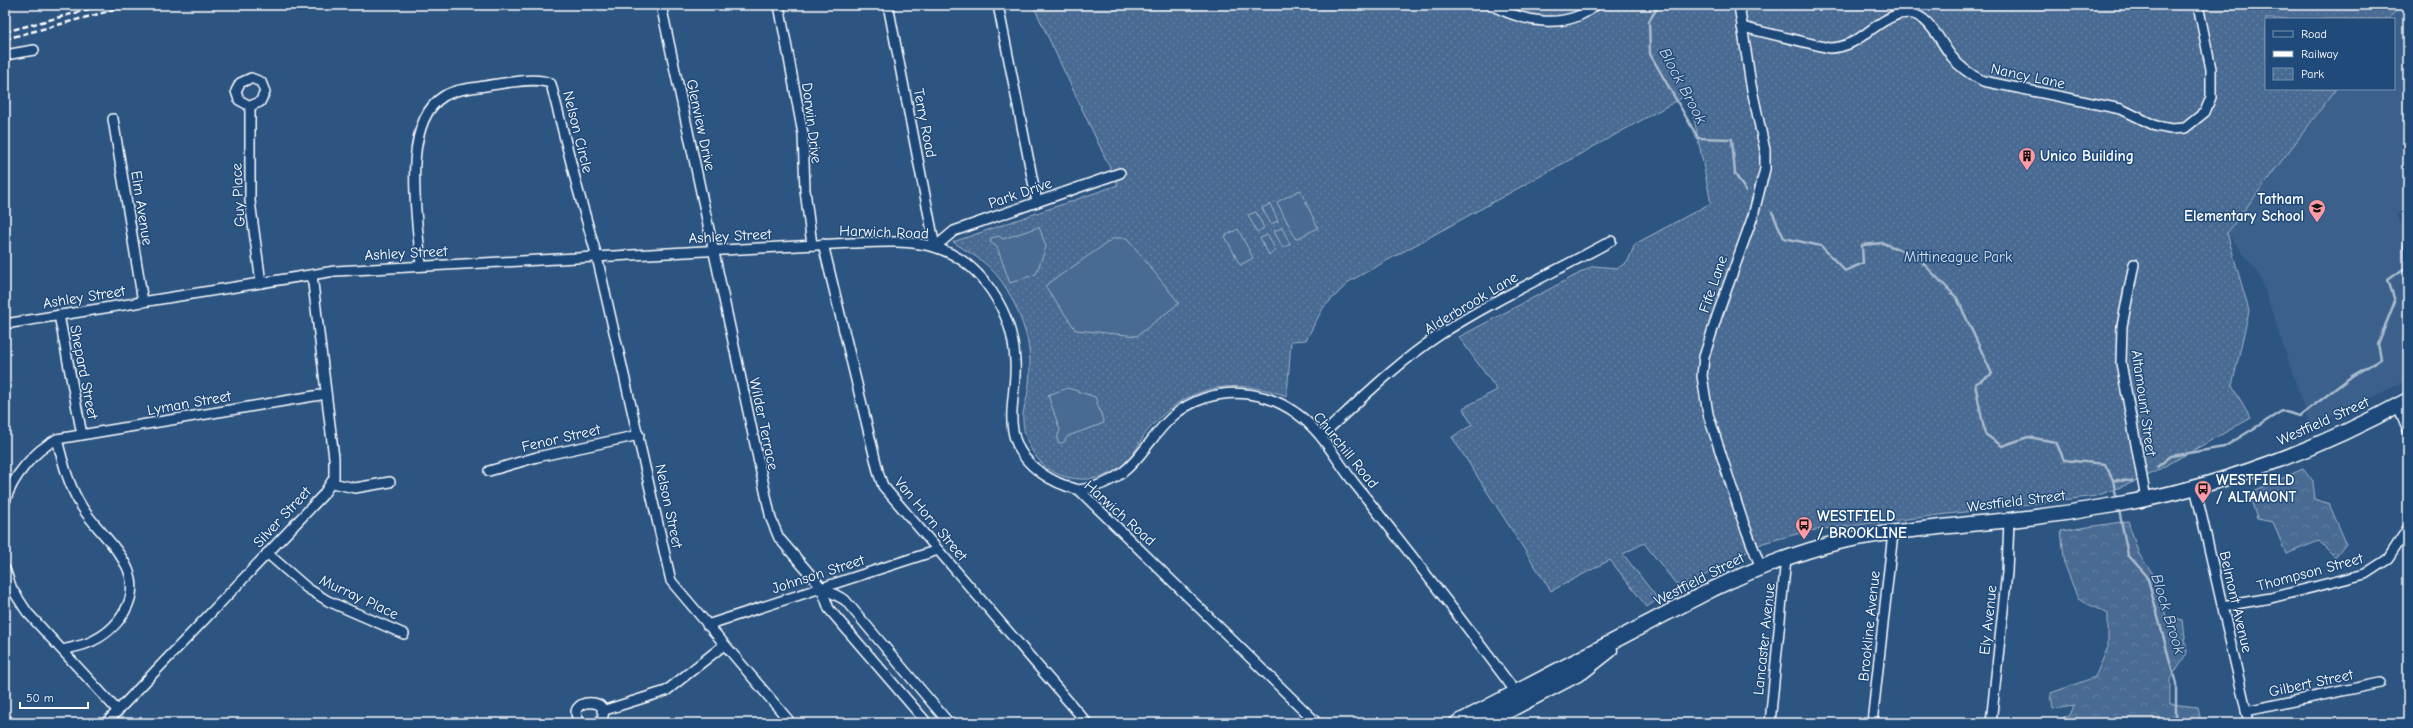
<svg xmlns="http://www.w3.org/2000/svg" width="2413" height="728" font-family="'Comic Neue',sans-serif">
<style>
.built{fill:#3b618b}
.forest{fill:url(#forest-crowns);stroke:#a4b5c8}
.park{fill:url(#park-dots);stroke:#a4b5c8}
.pitch{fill:#486b92;stroke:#a4b5c8}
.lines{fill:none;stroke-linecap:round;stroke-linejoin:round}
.stream{stroke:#acbcce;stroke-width:2.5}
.minor-casing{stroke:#fff;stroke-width:12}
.primary-casing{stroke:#fff;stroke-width:17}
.minor{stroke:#1f4a7a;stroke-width:9}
.primary{stroke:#1f4a7a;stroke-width:14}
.rail{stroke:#fff;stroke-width:2.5;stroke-dasharray:6 3;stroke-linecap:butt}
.labels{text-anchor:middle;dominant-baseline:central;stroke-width:3;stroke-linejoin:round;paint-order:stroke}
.street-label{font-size:15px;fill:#fff;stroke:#1f4a7a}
.poi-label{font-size:15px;font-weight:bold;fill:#fff;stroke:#1f4a7a;text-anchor:start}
.park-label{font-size:15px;fill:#dae1e9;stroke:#1f4a7a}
.water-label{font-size:16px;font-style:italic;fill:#d5dde6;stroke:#1f4a7a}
</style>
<defs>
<pattern id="forest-crowns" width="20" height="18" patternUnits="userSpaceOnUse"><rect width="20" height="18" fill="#486b92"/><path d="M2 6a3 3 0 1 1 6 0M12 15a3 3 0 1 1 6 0" fill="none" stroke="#6381a2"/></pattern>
<pattern id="park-dots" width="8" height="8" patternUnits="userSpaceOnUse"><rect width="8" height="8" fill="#486b92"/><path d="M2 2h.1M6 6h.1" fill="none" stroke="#6381a2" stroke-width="1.8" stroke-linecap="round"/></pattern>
</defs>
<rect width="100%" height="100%" fill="#2c5582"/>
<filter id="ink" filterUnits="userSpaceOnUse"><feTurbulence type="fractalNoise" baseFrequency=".025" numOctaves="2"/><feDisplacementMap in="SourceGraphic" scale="8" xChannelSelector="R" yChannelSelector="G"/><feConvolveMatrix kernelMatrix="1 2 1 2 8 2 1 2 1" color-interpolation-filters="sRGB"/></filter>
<g filter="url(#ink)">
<path class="built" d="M 2400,5 L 2408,5 L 2408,207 L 2396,215 L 2408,235 L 2408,379 L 2360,404 L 2310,426 L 2259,273 L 2227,233 L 2336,89 L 2394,89 L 2394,19 L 2389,19 Z"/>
<g class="forest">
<path d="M 2303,469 L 2313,482 L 2315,499 L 2329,504 L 2346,543 L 2335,557 L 2319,541 L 2286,554 L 2273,522 L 2257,519 L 2249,493 Z"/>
<path d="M 2128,521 L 2139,554 L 2153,574 L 2166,616 L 2183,620 L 2187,653 L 2170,679 L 2170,704 L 2198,707 L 2201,723 L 2048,723 L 2070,715 L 2074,706 L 2053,709 L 2051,693 L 2095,677 L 2108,647 L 2108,614 L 2078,599 L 2065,565 L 2061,531 Z"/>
</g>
<path class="park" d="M 1033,5 L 2400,5 L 2389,19 L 2266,19 L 2266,89 L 2336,89 L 2227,233 L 2249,311 L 2232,386 L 2251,418 L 2142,479 L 2096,496 L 1808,531 L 1763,543 L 1680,589 L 1644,543 L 1623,554 L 1658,599 L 1647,607 L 1610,560 L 1551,591 L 1452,437 L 1472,425 L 1463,408 L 1497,390 L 1459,337 L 1593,266 L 1618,268 L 1628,261 L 1635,244 L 1711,203 L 1689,94 L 1350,281 L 1323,308 L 1306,340 L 1291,341 L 1287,396 C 1234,378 1188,384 1150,428 C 1141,437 1137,452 1128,460 C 1112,476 1094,482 1071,478 C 1043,474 1024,447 1023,420 C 1022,411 1027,400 1028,391 C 1031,371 1031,350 1025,331 C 1018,309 1007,284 990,268 C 980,258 965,250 953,242 L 1118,185 Z"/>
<g class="pitch">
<path d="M 1300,190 L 1318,228 L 1296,239 L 1277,202 Z"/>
<path d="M 1270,204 L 1278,221 L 1271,224 L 1262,208 Z"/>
<path d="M 1256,212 L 1264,228 L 1257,232 L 1248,215 Z"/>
<path d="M 1039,227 L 1046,247 L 1036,274 L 1010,283 L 997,247 L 990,242 L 991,238 L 999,236 L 1003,239 Z"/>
<path d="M 1282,228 L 1290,244 L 1283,248 L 1274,231 Z"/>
<path d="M 1238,229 L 1253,258 L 1240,265 L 1225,236 Z"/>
<path d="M 1268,235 L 1276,251 L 1269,255 L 1260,238 Z"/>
<path d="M 1114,238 L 1127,238 L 1179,303 L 1137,336 L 1076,330 L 1045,286 Z"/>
<path d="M 1068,388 L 1095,397 L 1104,423 L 1068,436 L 1063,443 L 1059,443 L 1057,439 L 1060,430 L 1048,395 Z"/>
</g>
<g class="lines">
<g class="stream">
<path d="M 1659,5 L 1649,21 L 1650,54 L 1698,138 L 1732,139 L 1735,174 L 1746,191"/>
<path d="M 1772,212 L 1784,238 L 1821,246 L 1845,271 L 1863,263 L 1862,245 L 1883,243 L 1917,257 L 1957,298 L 1992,374 L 1975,384 L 1985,434 L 2002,446 L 2028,437 L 2056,442 L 2064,460 L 2105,464 L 2113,480 L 2117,501"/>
<path d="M 2157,467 L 2171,456 L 2224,447 L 2282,411 L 2300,416 L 2352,376 L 2381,359 L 2378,344 L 2395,301 L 2388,280 L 2406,267 L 2404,245 L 2408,235"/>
<path d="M 2113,480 L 2132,481"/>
<path d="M 2119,510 L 2128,555 L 2147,576 L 2176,684 L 2176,723"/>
</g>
<defs>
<g id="minor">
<path d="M 661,5 L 771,519 L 779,538 L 821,587 L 845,600 L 949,723"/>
<path d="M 779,5 L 803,134 L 805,190 L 812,245"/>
<path d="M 888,5 L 935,247"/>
<path d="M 998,5 L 1037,202"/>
<path d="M 1491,5 C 1524,22 1565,31 1596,5"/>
<path d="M 1739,5 L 1751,85 L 1765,150 L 1765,169 L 1753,216 L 1717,316 L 1704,357 L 1702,376 L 1708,414 L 1742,519 L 1761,568"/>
<path d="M 1742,27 L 1829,48 C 1858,48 1871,24 1896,15 C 1926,5 1937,38 1952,57 C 1960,68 1971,75 1983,81 L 2121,109 L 2156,126 L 2171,129 L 2185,128 L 2205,112 L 2211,97 L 2211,69 L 2198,5"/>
<path d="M 5,55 L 34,50"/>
<path d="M 250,106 L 239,100 L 236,91 L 240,83 L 251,78 L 261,82 L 265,92 L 260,102 L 250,106 L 250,201 L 261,283"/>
<path d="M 113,119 L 143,302"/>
<path d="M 823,244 L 879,475 L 883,486 L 1087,723"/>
<path d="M 935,247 L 954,231 L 1120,173"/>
<path d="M 2134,264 L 2122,326 L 2121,363 L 2146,499"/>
<path d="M 421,266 C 418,222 399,123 444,96 C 457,88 476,88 491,85 C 506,83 539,76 551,84 L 578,190 L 597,257 L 671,581 L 791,723"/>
<path d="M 59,315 L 82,435"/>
<path d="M 5,324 L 335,271 L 852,243 C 878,242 909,240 934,247 C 982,261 1013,313 1015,361 C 1017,387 1007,414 1015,439 C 1024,467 1052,483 1079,490 L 1317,723"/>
<path d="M 2398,406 L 2408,430"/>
<path d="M 1321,436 C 1358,402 1396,364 1438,336 C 1493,300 1553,273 1611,241"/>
<path d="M 57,439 L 326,394"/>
<path d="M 489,471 L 537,457 L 639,435"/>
<path d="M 332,483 L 355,488 L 390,482"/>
<path d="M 2195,487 L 2249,723"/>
<path d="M 1079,490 C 1151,480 1143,418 1205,398 C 1235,388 1270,394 1296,413 C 1322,431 1336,460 1355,484 C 1411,554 1465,624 1518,695"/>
<path d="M 5,502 C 12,477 34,451 57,439 C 63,463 69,487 82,507 C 95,528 115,543 126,565 C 143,597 118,631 88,643 C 80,646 71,648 62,650"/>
<path d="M 267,553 L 307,588 L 328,601 L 404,634"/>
<path d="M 5,569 L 12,589 L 27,612 L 118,711"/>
<path d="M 821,587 L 829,609 L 927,723"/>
<path d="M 2223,606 L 2271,598 L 2365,574 L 2388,559 L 2408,528"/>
<path d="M 707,625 L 938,550"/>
<path d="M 602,711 L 666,691 L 724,645"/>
<path d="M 2246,711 L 2380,683"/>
<path d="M 106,723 L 323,495 L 334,478 L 334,458 L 312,275"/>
<path d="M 581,723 C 559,697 620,695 599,723"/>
<path d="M 1770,723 L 1786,558"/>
<path d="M 1872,723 L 1893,533"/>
<path d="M 1991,723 L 2007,572 L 2009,520"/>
</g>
<g id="primary">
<path d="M 5,722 L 7,723"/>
<path d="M 1457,723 L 1713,589 C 1754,569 1798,552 1843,541 C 1888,531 1934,528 1980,523 C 2025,519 2070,513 2114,505 C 2216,488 2317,450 2408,400"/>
<path d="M 1485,723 L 1582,672 L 1610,650"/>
</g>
</defs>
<use href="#minor" class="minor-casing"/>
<use href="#primary" class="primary-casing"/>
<use href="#minor" class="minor"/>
<use href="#primary" class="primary"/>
<g class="rail">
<path d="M 5,32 L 104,5"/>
<path d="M 5,39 L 132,5"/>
</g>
</g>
</g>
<defs>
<symbol id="building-pin" viewBox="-11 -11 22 30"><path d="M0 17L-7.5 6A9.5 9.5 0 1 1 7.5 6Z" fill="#ff9aa2" stroke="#1f4a7a"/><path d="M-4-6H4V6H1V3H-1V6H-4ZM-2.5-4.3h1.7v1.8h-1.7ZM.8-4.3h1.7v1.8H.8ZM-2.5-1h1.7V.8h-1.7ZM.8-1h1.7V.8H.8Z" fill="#111"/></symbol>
<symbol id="school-pin" viewBox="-11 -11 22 30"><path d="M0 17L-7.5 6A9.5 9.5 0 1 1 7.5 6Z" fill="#ff9aa2" stroke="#1f4a7a"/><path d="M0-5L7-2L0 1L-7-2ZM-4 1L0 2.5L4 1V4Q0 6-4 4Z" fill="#111"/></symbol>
<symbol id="bus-pin" viewBox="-11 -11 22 30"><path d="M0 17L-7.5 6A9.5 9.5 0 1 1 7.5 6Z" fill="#ff9aa2" stroke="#1f4a7a"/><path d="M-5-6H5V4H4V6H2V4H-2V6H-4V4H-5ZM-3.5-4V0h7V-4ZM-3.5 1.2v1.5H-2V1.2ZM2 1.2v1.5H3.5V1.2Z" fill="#111"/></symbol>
</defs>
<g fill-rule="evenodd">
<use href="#building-pin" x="2017" y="146" width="20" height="27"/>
<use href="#school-pin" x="2307" y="198" width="20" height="27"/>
<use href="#bus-pin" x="2193" y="479" width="20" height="27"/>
<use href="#bus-pin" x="1794" y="515" width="20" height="27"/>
</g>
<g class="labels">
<g class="street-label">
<text transform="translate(2028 76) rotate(12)">Nancy Lane</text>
<text transform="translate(812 123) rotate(83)">Dorwin Drive</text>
<text transform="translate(925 123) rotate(79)">Terry Road</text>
<text transform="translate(701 125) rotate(78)">Glenview Drive</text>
<text transform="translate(578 132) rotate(76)">Nelson Circle</text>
<text transform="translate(1020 193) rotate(-19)">Park Drive</text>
<text transform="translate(238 195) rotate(-93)">Guy Place</text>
<text transform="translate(142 208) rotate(81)">Elm Avenue</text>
<text transform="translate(884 232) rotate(2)">Harwich Road</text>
<text transform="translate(730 236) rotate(-3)">Ashley Street</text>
<text transform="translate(406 253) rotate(-3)">Ashley Street</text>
<text transform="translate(1713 284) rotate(-71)">Fife Lane</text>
<text transform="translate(84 297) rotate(-9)">Ashley Street</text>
<text transform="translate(1471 303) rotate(-31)">Alderbrook Lane</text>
<text transform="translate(84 372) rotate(79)">Shepard Street</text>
<text transform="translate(189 403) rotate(-10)">Lyman Street</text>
<text transform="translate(2144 403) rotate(82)">Altamount Street</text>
<text transform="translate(2323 421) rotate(-24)">Westfield Street</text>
<text transform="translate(764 424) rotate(78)">Wilder Terrace</text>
<text transform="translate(561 438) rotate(-13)">Fenor Street</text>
<text transform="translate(1346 450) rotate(51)">Churchill Road</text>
<text transform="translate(2016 501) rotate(-7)">Westfield Street</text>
<text transform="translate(669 506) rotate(78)">Nelson Street</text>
<text transform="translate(1120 513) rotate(42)">Harwich Road</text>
<text transform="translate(282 517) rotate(-47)">Silver Street</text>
<text transform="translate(931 519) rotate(50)">Van Horn Street</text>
<text transform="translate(2310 572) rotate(-15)">Thompson Street</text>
<text transform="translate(818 574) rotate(-18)">Johnson Street</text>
<text transform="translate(1699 579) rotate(-27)">Westfield Street</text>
<text transform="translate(359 597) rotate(25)">Murray Place</text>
<text transform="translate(2236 602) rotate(77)">Belmont Avenue</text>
<text transform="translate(1988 620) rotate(-84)">Ely Avenue</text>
<text transform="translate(1869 626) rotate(-84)">Brookline Avenue</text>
<text transform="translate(1764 639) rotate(-84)">Lancaster Avenue</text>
<text transform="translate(2311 683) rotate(-12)">Gilbert Street</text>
</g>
<g class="poi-label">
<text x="2040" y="156">Unico Building</text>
<text x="2304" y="199" text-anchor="end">Tatham<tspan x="2304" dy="17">Elementary School</tspan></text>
<text x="2216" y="480">WESTFIELD<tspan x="2216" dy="17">/ ALTAMONT</tspan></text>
<text x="1817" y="516">WESTFIELD<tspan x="1817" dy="17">/ BROOKLINE</tspan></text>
</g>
<g class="park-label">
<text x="1958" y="257">Mittineague Park</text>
</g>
<g class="water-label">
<text transform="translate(1683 86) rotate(62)">Block Brook</text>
<text transform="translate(2168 614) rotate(73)">Block Brook</text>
</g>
</g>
<rect width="2413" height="728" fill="none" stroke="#1f4a7a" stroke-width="20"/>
<rect x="10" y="10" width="2393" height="708" fill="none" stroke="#fff" stroke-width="1.5" filter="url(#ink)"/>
<rect x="2265" y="18" width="130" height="72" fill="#1f4a7a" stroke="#7992af"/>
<rect x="2273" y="31" width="20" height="6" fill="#1f4a7a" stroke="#7992af"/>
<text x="2301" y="38" font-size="12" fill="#ffffff">Road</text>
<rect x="2273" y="51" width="20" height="6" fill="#ffffff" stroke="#7992af"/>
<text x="2301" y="58" font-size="12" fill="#ffffff">Railway</text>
<rect x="2273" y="68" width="20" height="12" fill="url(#park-dots)" stroke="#7992af"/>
<text x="2301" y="78" font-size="12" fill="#ffffff">Park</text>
<path d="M20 702v6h68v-6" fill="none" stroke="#ffffff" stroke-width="2"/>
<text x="26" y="702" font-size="12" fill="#ffffff" stroke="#1f4a7a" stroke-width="3" paint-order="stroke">50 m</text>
</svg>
